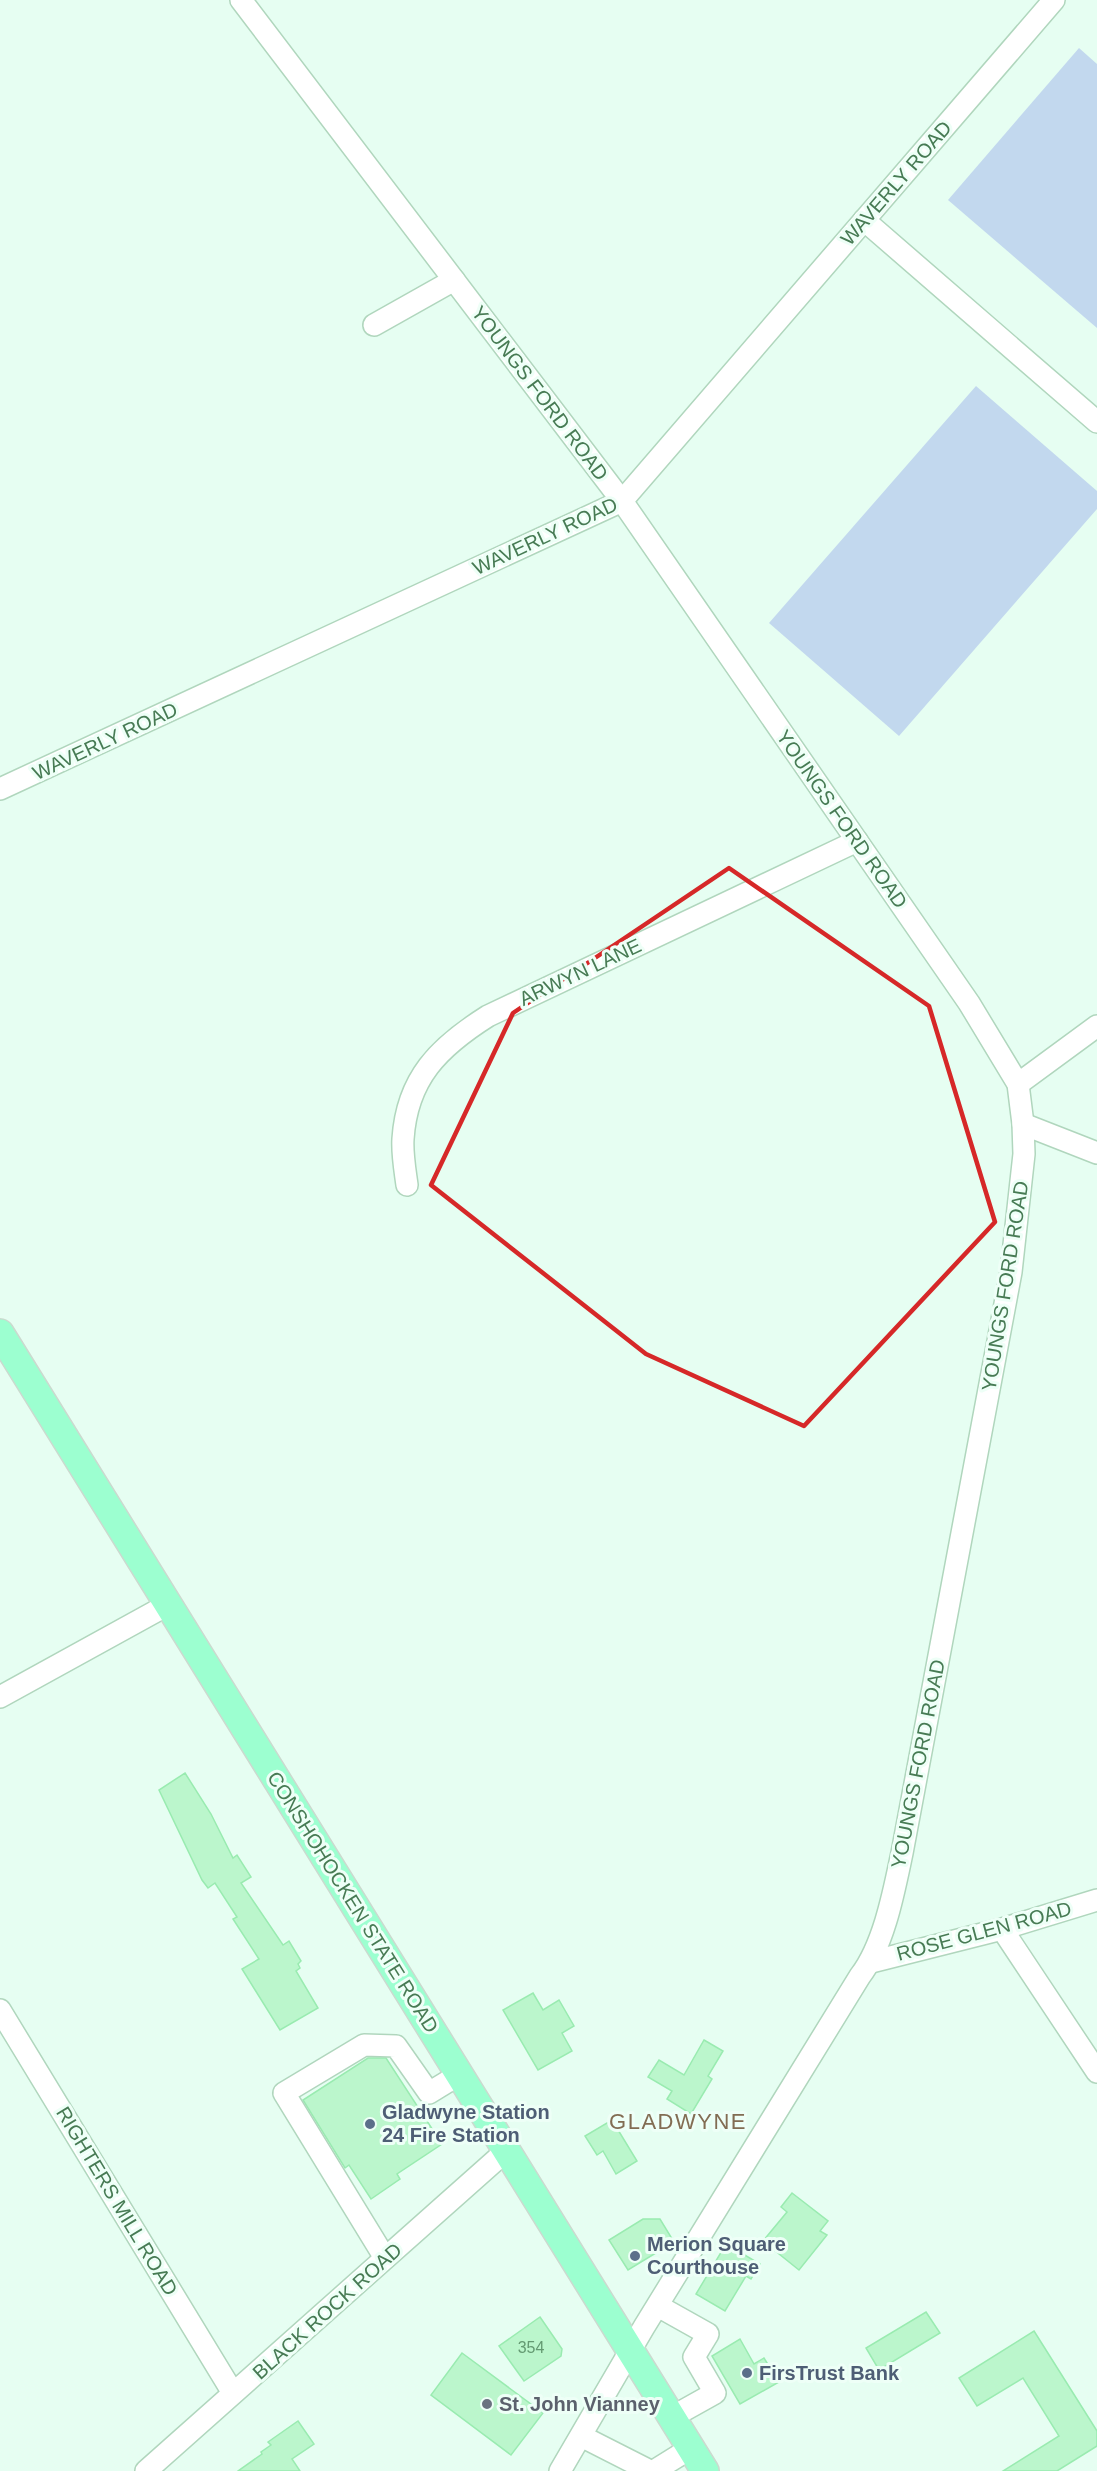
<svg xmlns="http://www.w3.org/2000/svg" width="1097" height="2471" font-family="Helvetica,sans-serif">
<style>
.green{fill:#c2d8ee}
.building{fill:#bbf6cc;stroke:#99ebb0;stroke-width:1.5}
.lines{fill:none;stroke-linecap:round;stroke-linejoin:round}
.minor-casing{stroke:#b0d6bd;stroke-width:24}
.major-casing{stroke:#cbdacf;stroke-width:30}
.minor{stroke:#fff;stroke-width:21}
.major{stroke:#9cffd0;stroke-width:27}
.marked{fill:none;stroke:#d62828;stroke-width:4.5;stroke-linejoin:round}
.service-dot{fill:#5c6f8a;stroke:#eefff7;stroke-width:2}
.worship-dot{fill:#6b7280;stroke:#eefff7;stroke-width:2}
.labels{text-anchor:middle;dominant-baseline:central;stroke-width:6;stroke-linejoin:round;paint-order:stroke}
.number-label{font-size:16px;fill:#649a72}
.street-label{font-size:20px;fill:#477b54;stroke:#eefff7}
.service-label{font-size:20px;font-weight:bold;fill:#4e5e75;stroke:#eefff7;text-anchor:start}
.worship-label{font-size:20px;font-weight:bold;fill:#5b616d;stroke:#eefff7;text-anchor:start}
.quarter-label{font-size:22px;letter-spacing:1.5px;fill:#826d53;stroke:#eefff7}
</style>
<rect width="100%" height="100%" fill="#e6fef2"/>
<g class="green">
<path d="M 1079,48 L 1097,64 L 1097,328 L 948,200 Z"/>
<path d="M 976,386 L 1097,491 L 1097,509 L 899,736 L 769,623 Z"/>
</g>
<g class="building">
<path d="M 185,1773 L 211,1814 L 233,1858 L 237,1855 L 251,1877 L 241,1883 L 283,1945 L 289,1941 L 301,1961 L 298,1964 L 300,1968 L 296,1971 L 318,2008 L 280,2030 L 242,1969 L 259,1959 L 233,1919 L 237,1917 L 215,1883 L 208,1888 L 202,1880 L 159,1790 Z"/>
<path d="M 533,1993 L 543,2010 L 559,2000 L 574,2026 L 562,2033 L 572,2051 L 538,2070 L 503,2010 Z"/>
<path d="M 704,2040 L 723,2051 L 708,2076 L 712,2079 L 691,2114 L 667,2099 L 672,2091 L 648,2077 L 659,2060 L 684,2075 Z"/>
<path d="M 368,2058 L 386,2058 L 442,2144 L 397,2174 L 400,2179 L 371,2199 L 349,2165 L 345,2168 L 303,2100 Z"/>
<path d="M 612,2120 L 637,2161 L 616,2174 L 603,2151 L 597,2155 L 585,2136 Z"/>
<path d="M 792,2193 L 828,2221 L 820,2231 L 827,2235 L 799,2270 L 763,2241 L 787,2212 L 781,2207 Z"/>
<path d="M 643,2219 L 660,2219 L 674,2242 L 628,2270 L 609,2240 Z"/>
<path d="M 726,2244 L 760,2264 L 751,2279 L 746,2276 L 725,2311 L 696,2294 Z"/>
<path d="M 926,2312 L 940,2333 L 879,2370 L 866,2348 Z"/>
<path d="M 540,2317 L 562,2349 L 561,2356 L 524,2381 L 499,2346 Z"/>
<path d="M 1034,2331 L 1097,2431 L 1097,2446 L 1057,2471 L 1003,2471 L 1059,2436 L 1023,2378 L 977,2406 L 959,2378 Z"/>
<path d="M 740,2339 L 754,2364 L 764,2358 L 779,2382 L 740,2404 L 712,2356 Z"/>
<path d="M 462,2353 L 543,2413 L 511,2455 L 431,2395 Z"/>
<path d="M 298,2421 L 314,2444 L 292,2459 L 300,2471 L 238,2471 L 262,2454 L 261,2452 L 271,2445 L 268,2442 Z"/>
</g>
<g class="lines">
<defs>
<g id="minor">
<path d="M 241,0 L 622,501 L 969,1003 L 1018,1084 L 1023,1124 L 1024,1154 L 1011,1272 L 902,1853 C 894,1891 884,1945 860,1976 L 644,2327 L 560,2471"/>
<path d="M 864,220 L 1097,422"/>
<path d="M 374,325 L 454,280"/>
<path d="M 0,789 L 622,501 L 1054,0"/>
<path d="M 1018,1084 L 1097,1026"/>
<path d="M 1023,1124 L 1097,1153"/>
<path d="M 407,1185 C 405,1170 402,1154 403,1139 C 407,1078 439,1047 488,1016 L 857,841"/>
<path d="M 0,1697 L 169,1604"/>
<path d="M 1002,1929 L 1097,2072"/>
<path d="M 871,1962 L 1002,1929 L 1097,1900"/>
<path d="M 0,2010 L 233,2393"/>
<path d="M 385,2258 L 284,2093 L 364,2045 L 396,2046 L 429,2093 L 460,2074"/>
<path d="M 658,2306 L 708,2334 L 694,2357 L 715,2393 L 672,2417"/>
<path d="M 581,2436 L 650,2471"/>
<path d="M 146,2471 L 507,2150"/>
<path d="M 654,2471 L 691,2448"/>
</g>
<path id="major" d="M 0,1333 L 705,2471"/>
</defs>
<use href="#minor" class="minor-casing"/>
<use href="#major" class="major-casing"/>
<use href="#minor" class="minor"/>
<use href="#major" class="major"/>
</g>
<path class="marked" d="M 729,868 L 929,1006 L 995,1222 L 804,1426 L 646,1354 L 431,1185 L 513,1013 Z"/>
<g class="service-dot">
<circle cx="370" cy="2124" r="6"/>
<circle cx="635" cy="2256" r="6"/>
<circle cx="747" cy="2373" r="6"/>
</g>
<circle class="worship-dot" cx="487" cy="2404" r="6"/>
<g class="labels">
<g class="number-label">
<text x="531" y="2347">354</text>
</g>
<g class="street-label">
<text transform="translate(896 183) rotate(-49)">WAVERLY ROAD</text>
<text transform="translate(540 393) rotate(53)">YOUNGS FORD ROAD</text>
<text transform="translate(545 536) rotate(-25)">WAVERLY ROAD</text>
<text transform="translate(105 741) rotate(-25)">WAVERLY ROAD</text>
<text transform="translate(842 819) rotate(55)">YOUNGS FORD ROAD</text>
<text transform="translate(580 972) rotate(-25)">ARWYN LANE</text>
<text transform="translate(1005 1286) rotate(-81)">YOUNGS FORD ROAD</text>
<text transform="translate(918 1764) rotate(-79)">YOUNGS FORD ROAD</text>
<text transform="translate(353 1902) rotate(58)">CONSHOHOCKEN STATE ROAD</text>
<text transform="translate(984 1931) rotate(-15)">ROSE GLEN ROAD</text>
<text transform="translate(117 2201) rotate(59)">RIGHTERS MILL ROAD</text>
<text transform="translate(327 2311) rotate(-42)">BLACK ROCK ROAD</text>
</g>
<g class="service-label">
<text x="382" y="2112">Gladwyne Station<tspan x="382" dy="23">24 Fire Station</tspan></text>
<text x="647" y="2244">Merion Square<tspan x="647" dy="23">Courthouse</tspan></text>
<text x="759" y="2373">FirsTrust Bank</text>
</g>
<g class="worship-label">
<text x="499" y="2404">St. John Vianney</text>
</g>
<g class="quarter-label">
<text x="678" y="2121">GLADWYNE</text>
</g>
</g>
</svg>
